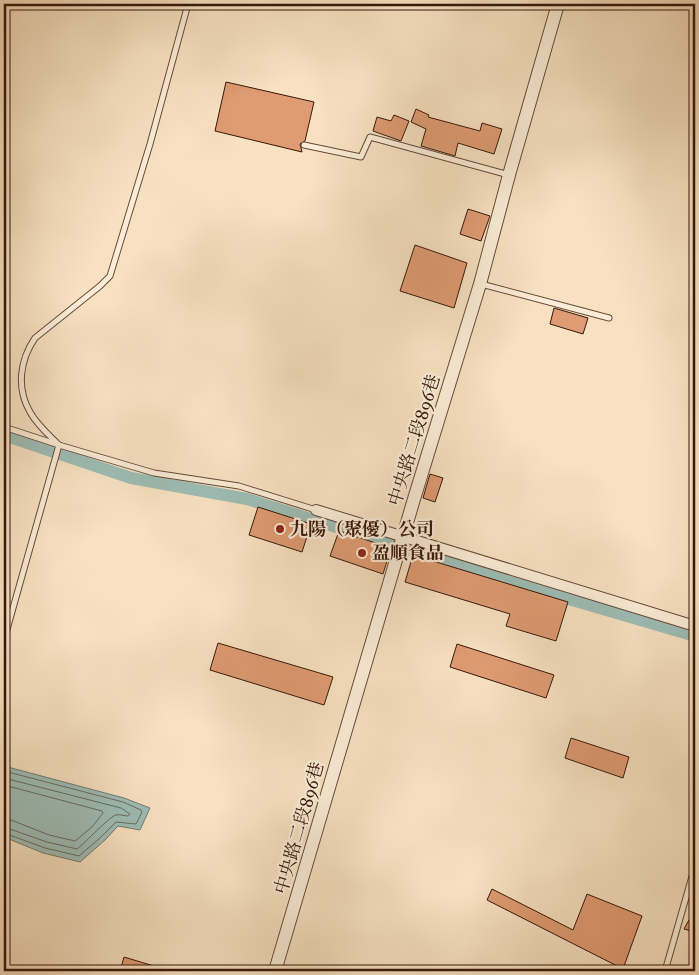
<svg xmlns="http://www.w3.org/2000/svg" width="699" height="975" font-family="'IM FELL Great Primer','Noto Serif TC',serif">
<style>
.water{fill:#9dbdb6;stroke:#747b72}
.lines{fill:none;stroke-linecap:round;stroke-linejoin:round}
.shore{stroke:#6a6a60;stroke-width:1}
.canal{stroke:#9dbdb6;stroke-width:12}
.building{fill:#df9b72;stroke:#36170b}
.service-casing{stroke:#664a38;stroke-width:7}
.minor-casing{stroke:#664a38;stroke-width:12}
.tertiary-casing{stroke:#664a38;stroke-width:14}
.service{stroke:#faecd7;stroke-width:5}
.minor{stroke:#faecd7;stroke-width:10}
.tertiary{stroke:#faecd7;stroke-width:12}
.poi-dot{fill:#8f2418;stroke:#faecd7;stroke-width:2}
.labels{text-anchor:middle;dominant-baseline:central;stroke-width:4.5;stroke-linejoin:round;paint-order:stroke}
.street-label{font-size:18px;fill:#36170b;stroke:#faecd7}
.poi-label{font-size:18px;font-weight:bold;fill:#36170b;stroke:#faecd7;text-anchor:start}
</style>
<rect width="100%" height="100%" fill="#f7e1c1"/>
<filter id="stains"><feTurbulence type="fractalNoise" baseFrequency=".004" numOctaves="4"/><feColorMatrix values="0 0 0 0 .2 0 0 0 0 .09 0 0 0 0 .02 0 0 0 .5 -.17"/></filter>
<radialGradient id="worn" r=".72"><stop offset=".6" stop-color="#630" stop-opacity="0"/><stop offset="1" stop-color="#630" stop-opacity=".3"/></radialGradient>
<path class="water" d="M 4,766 L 124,798 L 150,808 L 140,830 L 118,826 L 105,840 L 80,862 L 43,853 L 4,837 Z"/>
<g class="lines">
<g class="shore">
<path d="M 4,771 L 123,802 L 141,810 L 142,812 L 136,824 L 116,822 L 101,837 L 79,856 L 45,848 L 4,833"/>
<path d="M 4,778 L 121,808 L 130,814 L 128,816 C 124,816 120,814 116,815 C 110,816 85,843 77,849 L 47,842 L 4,827"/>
<path d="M 4,785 L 102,811 L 103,813 L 92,827 L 75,841 L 49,835 L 11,820 L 4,819"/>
</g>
<path class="canal" d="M 4,435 L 131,478 L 247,499 L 511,582 L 695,636"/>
</g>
<g class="building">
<path d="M 226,82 L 314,102 L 305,141 L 300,144 L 302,152 L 215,131 Z"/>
<path d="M 416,109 L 429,115 L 428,117 L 480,131 L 482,123 L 502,129 L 494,154 L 458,143 L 455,156 L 421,146 L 426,129 L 411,122 Z"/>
<path d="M 394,115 L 409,121 L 401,141 L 373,131 L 377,117 L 391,121 Z"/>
<path d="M 468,209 L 490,216 L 481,241 L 460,234 Z"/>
<path d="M 415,245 L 467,263 L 454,308 L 400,291 Z"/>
<path d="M 554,308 L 588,318 L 583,334 L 550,324 Z"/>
<path d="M 430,474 L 443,478 L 435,502 L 423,498 Z"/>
<path d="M 258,507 L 311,524 L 302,552 L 249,535 Z"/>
<path d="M 339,531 L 391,548 L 383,574 L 330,556 Z"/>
<path d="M 413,555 L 568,602 L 556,641 L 506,626 L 510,614 L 405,582 Z"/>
<path d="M 218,643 L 333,677 L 324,705 L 210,670 Z"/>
<path d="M 457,644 L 554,675 L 546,698 L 450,667 Z"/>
<path d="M 571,738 L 629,757 L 623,778 L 565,758 Z"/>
<path d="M 492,889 L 573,930 L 587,894 L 642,916 L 623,969 L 487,900 Z"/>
<path d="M 695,909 L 695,932 L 684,929 Z"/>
<path d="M 124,957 L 164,969 L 163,971 L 120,971 Z"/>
</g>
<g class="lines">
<defs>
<g id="service">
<path d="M 304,145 L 361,157 L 370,137 L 509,175"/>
<path d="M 481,284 L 609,318"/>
<path d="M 4,427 L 59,445 L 154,473 L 239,486 L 316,510"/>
<path d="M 4,640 L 59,445 C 49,435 37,425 30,412 C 16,388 20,360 35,338 L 100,286 L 110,276 L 150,144 L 188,4"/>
<path d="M 665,971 L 695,866"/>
</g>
<path id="minor" d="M 316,510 L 695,626"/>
<path id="tertiary" d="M 275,971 L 414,499 L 480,284 L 509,175 L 558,4"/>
</defs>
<use href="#service" class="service-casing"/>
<use href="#minor" class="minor-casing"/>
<use href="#tertiary" class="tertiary-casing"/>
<use href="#service" class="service"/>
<use href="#minor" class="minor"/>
<use href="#tertiary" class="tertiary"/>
</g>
<g class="poi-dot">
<circle cx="280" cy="529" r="5"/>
<circle cx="362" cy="553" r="5"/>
</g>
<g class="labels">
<g class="street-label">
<text transform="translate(414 440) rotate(-73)">中央路二段896巷</text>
<text transform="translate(299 828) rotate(-74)">中央路二段896巷</text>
</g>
<g class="poi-label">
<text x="290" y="529">九陽（聚優）公司</text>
<text x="372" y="553">盈順食品</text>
</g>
</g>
<rect width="699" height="975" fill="none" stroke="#f7e1c1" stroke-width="20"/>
<rect x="5" y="5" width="689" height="965" fill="none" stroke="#36170b" stroke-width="2.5"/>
<rect x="10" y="10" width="679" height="955" fill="none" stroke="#36170b"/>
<rect width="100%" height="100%" filter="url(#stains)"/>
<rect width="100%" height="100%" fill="url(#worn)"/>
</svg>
